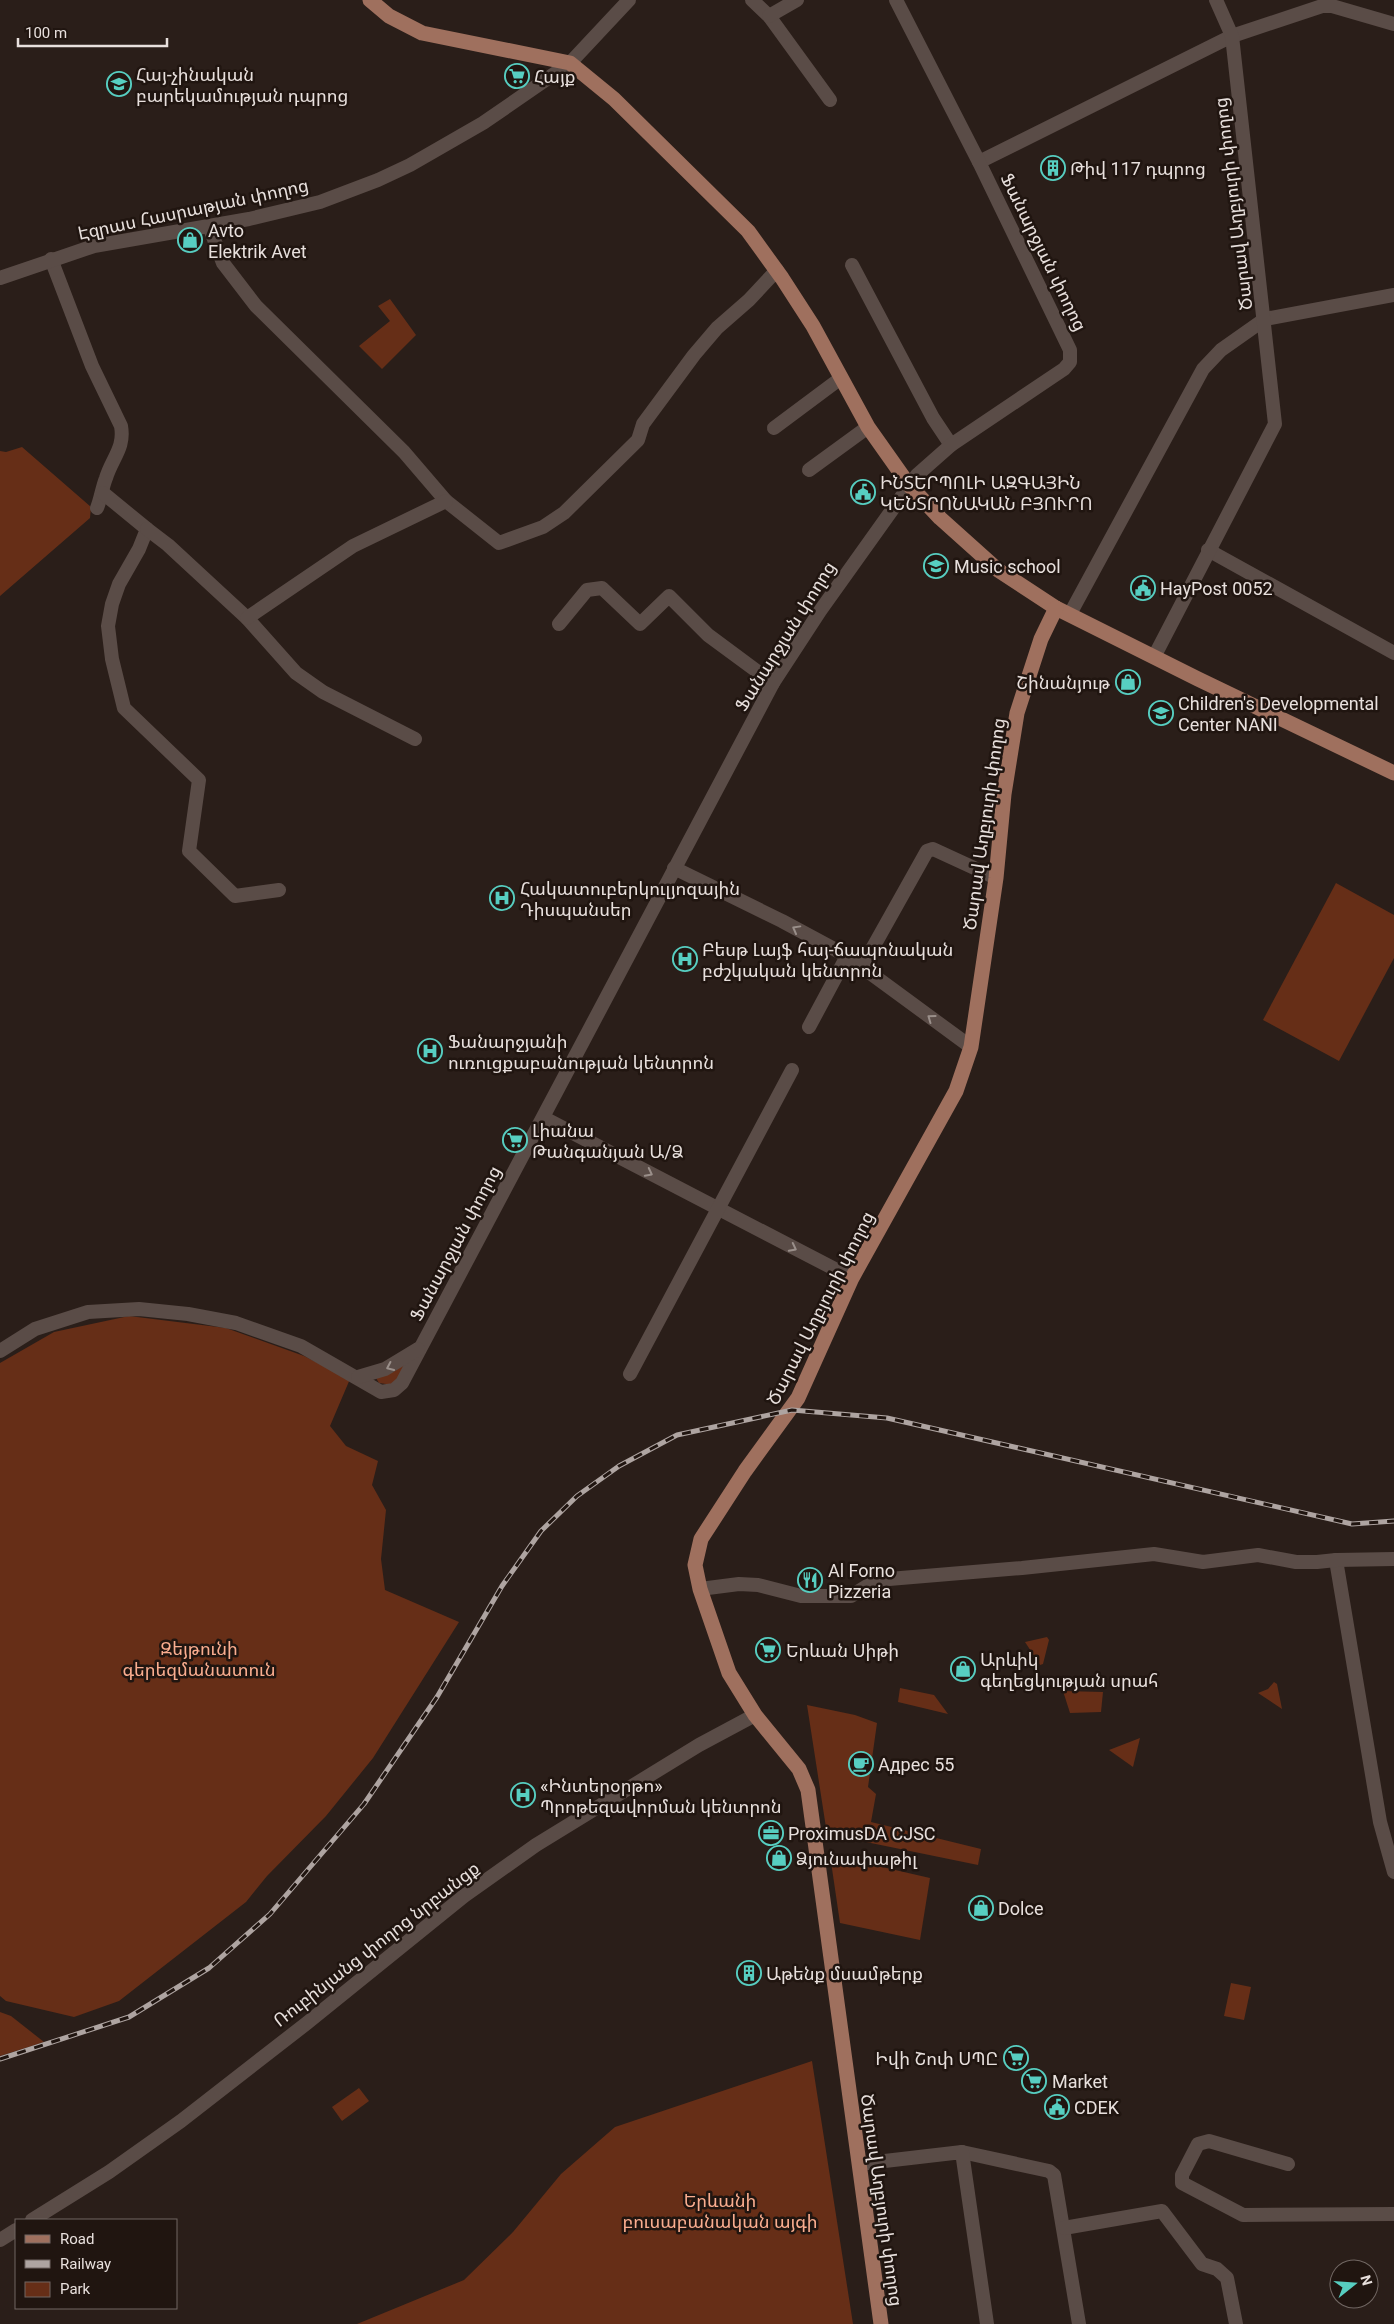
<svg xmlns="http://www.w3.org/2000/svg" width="1394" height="2324" font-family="Roboto,'Noto Sans Armenian',sans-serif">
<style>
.green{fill:#662e17}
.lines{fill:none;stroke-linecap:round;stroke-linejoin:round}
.minor{stroke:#5a4c47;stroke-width:14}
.major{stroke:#9f705e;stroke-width:15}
.rail-casing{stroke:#aea4a1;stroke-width:5}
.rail{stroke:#201510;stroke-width:3;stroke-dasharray:9;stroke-linecap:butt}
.oneway{stroke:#9a8f8a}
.labels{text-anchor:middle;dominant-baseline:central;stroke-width:5;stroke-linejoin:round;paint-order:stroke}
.poi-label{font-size:18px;fill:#e8e0dd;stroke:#201510;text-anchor:start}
.street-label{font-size:18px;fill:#e8e0dd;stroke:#201510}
.park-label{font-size:18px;fill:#faad8f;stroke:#201510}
</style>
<rect width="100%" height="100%" fill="#2a1e19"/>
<g class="green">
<path d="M 390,299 L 416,335 L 382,369 L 359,346 L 390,321 L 378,306 Z"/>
<path d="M 22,447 L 91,507 L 90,518 L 0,596 L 0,451 L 6,452 Z"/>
<path d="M 1336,883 L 1394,915 L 1394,958 L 1339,1061 L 1263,1020 Z"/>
<path d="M 129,1316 L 226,1328 L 304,1356 L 350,1379 L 330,1426 L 346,1446 L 378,1461 L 372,1485 L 386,1510 L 381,1559 L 385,1590 L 459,1622 L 373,1758 L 326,1816 L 267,1876 L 246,1902 L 119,2001 L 74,2017 L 6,2001 L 0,1996 L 0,1363 L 54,1332 Z"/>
<path d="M 403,1365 L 406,1368 L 393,1385 L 379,1383 L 376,1378 Z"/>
<path d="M 1047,1637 L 1049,1640 L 1043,1664 L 1040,1665 L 1025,1642 Z"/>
<path d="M 1274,1682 L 1277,1684 L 1282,1709 L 1258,1693 L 1268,1689 Z"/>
<path d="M 900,1688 L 934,1695 L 948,1714 L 898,1702 Z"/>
<path d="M 1063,1691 L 1103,1692 L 1101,1712 L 1070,1713 Z"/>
<path d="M 807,1705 L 855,1715 L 877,1723 L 868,1787 L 876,1794 L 871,1822 L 981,1849 L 978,1865 L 827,1834 Z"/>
<path d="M 1140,1738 L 1133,1767 L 1109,1750 Z"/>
<path d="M 830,1855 L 930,1878 L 920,1940 L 840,1923 Z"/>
<path d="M 1231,1983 L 1251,1987 L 1244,2020 L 1224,2016 Z"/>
<path d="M 0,2012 L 11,2016 L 44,2042 L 0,2056 Z"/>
<path d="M 812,2061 L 853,2324 L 357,2324 L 464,2280 L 513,2232 L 561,2174 L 615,2127 Z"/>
<path d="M 359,2088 L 369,2101 L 342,2121 L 332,2107 Z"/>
</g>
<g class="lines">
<g class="minor">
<path d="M 752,0 L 769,16 L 830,100"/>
<path d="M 769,16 L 797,0"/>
<path d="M 979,162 L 1232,36 L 1322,6 L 1332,6 L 1394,24"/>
<path d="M 209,226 L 223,263 L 256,306 L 404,452 L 446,501 L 499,543 L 543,527 L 564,513 L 638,440 L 643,424 L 694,355 L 717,328 L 749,300 L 777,270"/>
<path d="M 51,259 L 92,366 L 121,426 C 125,448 112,458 106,478 C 102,488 101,498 97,508"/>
<path d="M 852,265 L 933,418 L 951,445"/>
<path d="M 0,278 L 94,246 L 249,219 L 320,202 L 378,180 L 410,165 L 483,123 L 570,63 L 629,0"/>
<path d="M 774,428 L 841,378"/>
<path d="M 809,470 L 868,427"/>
<path d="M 103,493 L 147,529 L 139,549 L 119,584 L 112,604 L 108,626 L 112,659 L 124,708 L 199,780 L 189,851 L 235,896 L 279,890"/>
<path d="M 147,529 L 168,545 L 247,618 L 296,673 L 323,692 L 415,739"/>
<path d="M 1208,550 L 1394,653"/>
<path d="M 1070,614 L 1203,369 L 1221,350 L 1265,319 L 1394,295"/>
<path d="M 247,618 L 353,546 L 446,501"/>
<path d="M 559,624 L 587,590 L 602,588 L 640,624 L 669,596 L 708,635 L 773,683"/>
<path d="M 1154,657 L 1275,424 L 1232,36 L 1216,0"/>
<path d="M 674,868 L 782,921 L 847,956 L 971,1047"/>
<path d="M 862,967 L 927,851 L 933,849 L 996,878"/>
<path d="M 809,1027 L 847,956"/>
<path d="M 544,1118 L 852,1278"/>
<path d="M 0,1351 L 35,1329 L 88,1312 L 139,1309 L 188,1314 L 236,1323 L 301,1346 L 381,1392 L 394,1390 L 402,1383 L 773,683 L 820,611 L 917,475 L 951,445 L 1064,369 L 1070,362 L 1070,350 L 979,162 L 896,0"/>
<path d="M 630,1374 L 792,1070"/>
<path d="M 358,1377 L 385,1369 L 418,1349"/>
<path d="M 1336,1560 L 1380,1822 L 1394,1872"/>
<path d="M 700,1589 L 739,1584 L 758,1585 L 801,1596 L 851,1596 L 877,1580 L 1022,1568 L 1154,1554 L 1203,1562 L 1258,1555 L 1296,1562 L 1317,1562 L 1336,1560 L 1394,1559"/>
<path d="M 962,2152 L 1049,2171 L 1054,2175 L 1079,2324"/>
<path d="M 859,2164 L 962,2152 L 987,2324"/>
<path d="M 1288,2164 L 1209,2141 L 1198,2144 L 1182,2175 L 1182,2183 L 1243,2215 L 1394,2214"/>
<path d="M 32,2220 L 109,2172 L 181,2121 L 307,2023 L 464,1896 L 536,1845 L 699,1745 L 755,1715"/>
<path d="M 1064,2228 L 1162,2211 L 1202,2264 L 1217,2269 L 1227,2278 L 1236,2324"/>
<path d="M 0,2240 L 16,2230"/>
</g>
<g class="major">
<path d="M 370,0 L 389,16 L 422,33 L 570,63 L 614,99 L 748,231 L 782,278 L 813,326 L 868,427 L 909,485 L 940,518 L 998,570 L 1056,608 L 1198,679 L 1394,773"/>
<path d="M 881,2324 L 808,1790 L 799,1769 L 755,1715 L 729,1673 L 700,1589 L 695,1565 L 701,1539 L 745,1471 L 798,1398 L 852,1278 L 956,1091 L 971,1047 L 996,878 L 1004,794 L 1017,713 L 1041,639 L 1056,608"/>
</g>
<defs>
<path id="rail" d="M 0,2059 L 129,2017 L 209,1968 L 270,1914 L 364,1804 L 437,1697 L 502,1586 L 541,1531 L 577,1496 L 619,1466 L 677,1435 L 792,1410 L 887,1418 L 1352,1524 L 1394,1521"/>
</defs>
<use href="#rail" class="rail-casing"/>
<use href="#rail" class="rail"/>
</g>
<defs><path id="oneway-chevron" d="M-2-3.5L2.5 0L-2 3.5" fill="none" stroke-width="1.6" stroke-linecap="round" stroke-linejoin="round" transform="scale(1.25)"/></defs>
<g class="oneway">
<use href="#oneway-chevron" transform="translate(796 929) rotate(-151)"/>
<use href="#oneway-chevron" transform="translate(931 1018) rotate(-144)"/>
<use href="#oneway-chevron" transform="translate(649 1173) rotate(27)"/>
<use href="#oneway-chevron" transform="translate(793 1248) rotate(27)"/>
<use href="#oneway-chevron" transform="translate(390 1367) rotate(155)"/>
</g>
<defs>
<symbol id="supermarket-ring" viewBox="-11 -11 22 22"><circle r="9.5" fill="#201510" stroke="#57cec1" stroke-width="1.5"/><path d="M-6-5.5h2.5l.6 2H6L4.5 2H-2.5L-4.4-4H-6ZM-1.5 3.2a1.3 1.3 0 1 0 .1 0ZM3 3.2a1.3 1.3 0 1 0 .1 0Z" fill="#57cec1"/></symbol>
<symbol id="school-ring" viewBox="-11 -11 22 22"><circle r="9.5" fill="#201510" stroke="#57cec1" stroke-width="1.5"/><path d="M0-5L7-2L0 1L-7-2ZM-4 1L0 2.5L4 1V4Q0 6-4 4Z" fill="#57cec1"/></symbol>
<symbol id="building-ring" viewBox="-11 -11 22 22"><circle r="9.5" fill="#201510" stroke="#57cec1" stroke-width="1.5"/><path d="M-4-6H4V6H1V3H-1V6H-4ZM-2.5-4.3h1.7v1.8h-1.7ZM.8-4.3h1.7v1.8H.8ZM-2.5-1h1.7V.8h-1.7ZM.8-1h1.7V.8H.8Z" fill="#57cec1"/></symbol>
<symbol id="shop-ring" viewBox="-11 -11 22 22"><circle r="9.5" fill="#201510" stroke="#57cec1" stroke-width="1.5"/><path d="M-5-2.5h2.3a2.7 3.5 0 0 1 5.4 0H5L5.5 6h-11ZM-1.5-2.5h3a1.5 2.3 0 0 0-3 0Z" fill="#57cec1"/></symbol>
<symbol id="civic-ring" viewBox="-11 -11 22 22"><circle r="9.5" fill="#201510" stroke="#57cec1" stroke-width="1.5"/><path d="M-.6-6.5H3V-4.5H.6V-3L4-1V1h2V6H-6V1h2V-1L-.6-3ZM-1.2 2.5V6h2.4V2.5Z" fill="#57cec1"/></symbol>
<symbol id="hospital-ring" viewBox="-11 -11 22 22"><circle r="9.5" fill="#201510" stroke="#57cec1" stroke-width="1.5"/><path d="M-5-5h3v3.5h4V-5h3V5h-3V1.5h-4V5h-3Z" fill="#57cec1"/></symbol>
<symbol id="restaurant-ring" viewBox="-11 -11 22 22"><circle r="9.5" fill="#201510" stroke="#57cec1" stroke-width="1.5"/><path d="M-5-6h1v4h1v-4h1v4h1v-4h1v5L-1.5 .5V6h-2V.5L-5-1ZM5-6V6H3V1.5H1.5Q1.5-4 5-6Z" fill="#57cec1"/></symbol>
<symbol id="cafe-ring" viewBox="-11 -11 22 22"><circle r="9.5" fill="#201510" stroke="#57cec1" stroke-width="1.5"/><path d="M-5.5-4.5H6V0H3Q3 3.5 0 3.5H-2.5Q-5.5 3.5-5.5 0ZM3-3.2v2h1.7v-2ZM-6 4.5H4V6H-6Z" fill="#57cec1"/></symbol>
<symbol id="office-ring" viewBox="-11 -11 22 22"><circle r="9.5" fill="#201510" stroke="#57cec1" stroke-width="1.5"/><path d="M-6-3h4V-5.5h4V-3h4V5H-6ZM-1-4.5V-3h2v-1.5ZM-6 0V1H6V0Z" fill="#57cec1"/></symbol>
</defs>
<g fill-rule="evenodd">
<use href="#supermarket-ring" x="503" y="62" width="28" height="28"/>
<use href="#school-ring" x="105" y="70" width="28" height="28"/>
<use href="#building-ring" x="1039" y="154" width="28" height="28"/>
<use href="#shop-ring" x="176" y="226" width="28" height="28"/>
<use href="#civic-ring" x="849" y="478" width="28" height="28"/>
<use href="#school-ring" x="922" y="552" width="28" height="28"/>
<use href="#civic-ring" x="1129" y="574" width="28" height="28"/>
<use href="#shop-ring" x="1114" y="668" width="28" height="28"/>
<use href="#school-ring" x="1147" y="699" width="28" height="28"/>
<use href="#hospital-ring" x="488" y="884" width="28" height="28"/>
<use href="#hospital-ring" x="671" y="945" width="28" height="28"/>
<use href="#hospital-ring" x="416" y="1037" width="28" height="28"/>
<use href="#supermarket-ring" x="501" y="1126" width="28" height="28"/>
<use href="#restaurant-ring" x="796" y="1566" width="28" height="28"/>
<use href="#supermarket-ring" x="754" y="1636" width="28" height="28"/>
<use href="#shop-ring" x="949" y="1655" width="28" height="28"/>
<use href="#cafe-ring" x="847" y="1750" width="28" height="28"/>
<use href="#hospital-ring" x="509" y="1781" width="28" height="28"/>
<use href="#office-ring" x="757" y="1819" width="28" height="28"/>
<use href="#shop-ring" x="765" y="1844" width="28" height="28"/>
<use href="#shop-ring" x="967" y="1894" width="28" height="28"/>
<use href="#building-ring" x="735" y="1959" width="28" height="28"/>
<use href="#supermarket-ring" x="1002" y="2044" width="28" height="28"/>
<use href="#supermarket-ring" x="1020" y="2067" width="28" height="28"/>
<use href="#civic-ring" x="1043" y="2093" width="28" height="28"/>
</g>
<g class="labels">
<g class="poi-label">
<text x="136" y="74">Հայ-չինական<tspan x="136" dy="21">բարեկամության դպրոց</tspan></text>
<text x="534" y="76">Հայք</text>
<text x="1070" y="168">Թիվ 117 դպրոց</text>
<text x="208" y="230">Avto<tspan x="208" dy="21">Elektrik Avet</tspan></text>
<text x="880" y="482">ԻՆՏԵՐՊՈԼԻ ԱԶԳԱՅԻՆ<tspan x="880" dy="21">ԿԵՆՏՐՈՆԱԿԱՆ ԲՅՈՒՐՈ</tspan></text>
<text x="954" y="566">Music school</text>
<text x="1160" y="588">HayPost 0052</text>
<text x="1110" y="682" text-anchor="end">Շինանյութ</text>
<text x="1178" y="703">Children's Developmental<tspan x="1178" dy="21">Center NANI</tspan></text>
<text x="520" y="888">Հակատուբերկուլյոզային<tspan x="520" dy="21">Դիսպանսեր</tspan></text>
<text x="702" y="949">Բեսթ Լայֆ հայ-ճապոնական<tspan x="702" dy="21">բժշկական կենտրոն</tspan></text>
<text x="448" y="1041">Ֆանարջյանի<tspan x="448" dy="21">ուռուցքաբանության կենտրոն</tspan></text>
<text x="532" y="1130">Լիանա<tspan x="532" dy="21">Թանգանյան Ա/Ձ</tspan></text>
<text x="828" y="1570">Al Forno<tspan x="828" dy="21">Pizzeria</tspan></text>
<text x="786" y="1650">Երևան Սիթի</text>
<text x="980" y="1659">Արևիկ<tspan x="980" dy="21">գեղեցկության սրահ</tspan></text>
<text x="878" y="1764">Адрес 55</text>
<text x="540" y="1785">«Ինտերօրթո»<tspan x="540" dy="21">Պրոթեզավորման կենտրոն</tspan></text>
<text x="788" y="1833">ProximusDA CJSC</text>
<text x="796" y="1858">Ձյունափաթիլ</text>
<text x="998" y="1908">Dolce</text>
<text x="766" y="1973">Աթենք մսամթերք</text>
<text x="998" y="2058" text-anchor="end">Իվի Շոփ ՍՊԸ</text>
<text x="1052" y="2081">Market</text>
<text x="1074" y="2107">CDEK</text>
</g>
<g class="street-label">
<text transform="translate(1233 204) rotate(-97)">Ծարավ Աղբյուրի փողոց</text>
<text transform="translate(193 209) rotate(-12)">Էզրաս Հասրաթյան փողոց</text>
<text transform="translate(1044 252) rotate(64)">Ֆանարջյան փողոց</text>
<text transform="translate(785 636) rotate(-58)">Ֆանարջյան փողոց</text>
<text transform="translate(984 824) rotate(-82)">Ծարավ Աղբյուրի փողոց</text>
<text transform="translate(455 1243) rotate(-62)">Ֆանարջյան փողոց</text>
<text transform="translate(820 1308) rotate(-63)">Ծարավ Աղբյուրի փողոց</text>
<text transform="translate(376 1944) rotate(-38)">Ռուբինյանց փողոց նրբանցք</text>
<text transform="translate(882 2200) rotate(82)">Ծարավ Աղբյուրի փողոց</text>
</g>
<g class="park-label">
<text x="199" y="1648">Զեյթունի<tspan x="199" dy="21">գերեզմանատուն</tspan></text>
<text x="720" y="2200">Երևանի<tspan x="720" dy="21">բուսաբանական այգի</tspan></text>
</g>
</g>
<rect x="15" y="2219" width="162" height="90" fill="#201510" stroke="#706662"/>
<rect x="25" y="2235" width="25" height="8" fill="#9f705e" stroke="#706662"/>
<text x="60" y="2244" font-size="15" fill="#e8e0dd">Road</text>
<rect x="25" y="2260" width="25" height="8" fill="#aea4a1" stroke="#706662"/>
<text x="60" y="2269" font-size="15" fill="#e8e0dd">Railway</text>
<rect x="25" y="2282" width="25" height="15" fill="#662e17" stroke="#706662"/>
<text x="60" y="2294" font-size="15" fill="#e8e0dd">Park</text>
<g transform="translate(1354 2284) rotate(73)"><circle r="24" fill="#201510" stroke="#706662"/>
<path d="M0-4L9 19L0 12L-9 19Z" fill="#57cec1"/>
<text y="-8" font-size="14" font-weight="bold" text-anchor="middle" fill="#e8e0dd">N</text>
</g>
<path d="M18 38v8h149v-8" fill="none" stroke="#e8e0dd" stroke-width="2.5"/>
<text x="25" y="38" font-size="15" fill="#e8e0dd" stroke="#201510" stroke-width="4" paint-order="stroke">100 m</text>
</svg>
